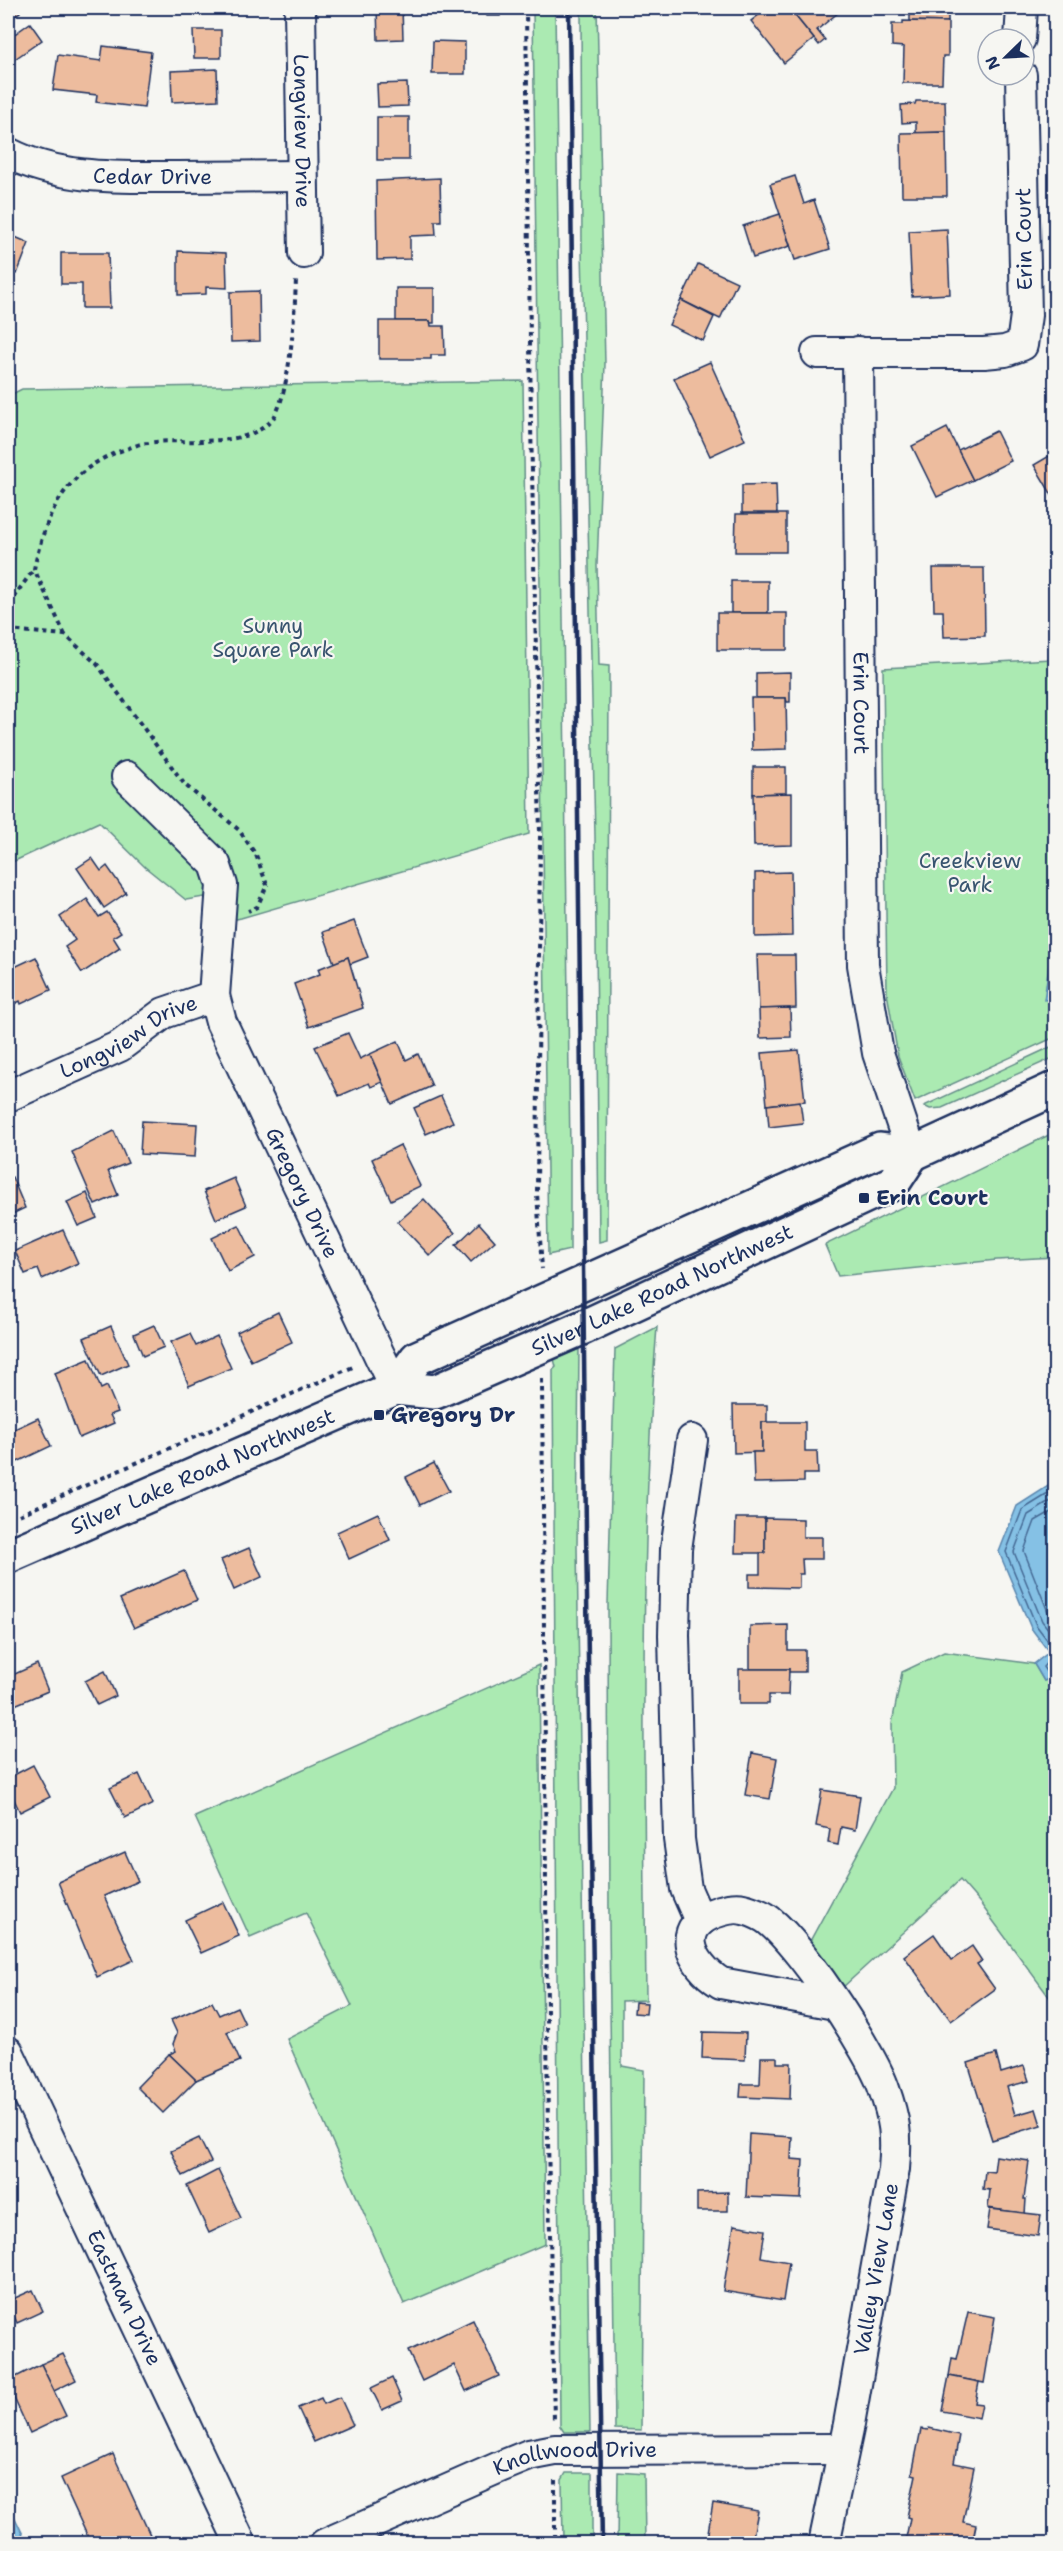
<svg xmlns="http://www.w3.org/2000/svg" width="1063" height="2551" font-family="'Shantell Sans',sans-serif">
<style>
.green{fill:#abeab2;stroke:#638c88;stroke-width:1.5}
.water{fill:#85c1e5;stroke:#5b87af;stroke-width:1.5}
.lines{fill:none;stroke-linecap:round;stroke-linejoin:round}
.shore{stroke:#456994;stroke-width:1.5}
.building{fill:#edbc9e;stroke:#1b2f5e;stroke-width:1.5}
.minor-casing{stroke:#1b2f5e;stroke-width:34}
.major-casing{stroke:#1b2f5e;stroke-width:38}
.path{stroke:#1b2f5e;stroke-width:4;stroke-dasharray:4.5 4.5;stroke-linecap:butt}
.minor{stroke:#f6f6f2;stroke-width:30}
.major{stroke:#f6f6f2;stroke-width:33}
.rail{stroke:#1b2f5e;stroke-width:4.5}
.poi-dot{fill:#1b2f5e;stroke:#f6f6f2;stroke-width:2}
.labels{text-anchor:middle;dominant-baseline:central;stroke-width:4.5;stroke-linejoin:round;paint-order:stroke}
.street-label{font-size:21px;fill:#1b2f5e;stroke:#f6f6f2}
.park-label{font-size:21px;fill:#38546f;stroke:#f6f6f2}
.poi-label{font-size:21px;font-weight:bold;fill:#1b2f5e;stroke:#f6f6f2;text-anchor:start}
</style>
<rect width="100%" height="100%" fill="#f6f6f2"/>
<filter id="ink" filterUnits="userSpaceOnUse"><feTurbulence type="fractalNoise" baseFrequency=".0167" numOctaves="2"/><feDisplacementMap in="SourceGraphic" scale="12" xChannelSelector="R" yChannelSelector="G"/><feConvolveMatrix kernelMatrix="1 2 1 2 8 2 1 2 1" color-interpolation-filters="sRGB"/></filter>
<g filter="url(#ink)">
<g class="green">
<path d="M 533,8 L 555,8 L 570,1152 L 570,1250 L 548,1255 Z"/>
<path d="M 581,8 L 597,8 L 605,364 L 597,565 L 599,665 L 609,666 L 607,1240 L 599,1242 L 595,836 L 582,249 Z"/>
<path d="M 523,381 L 529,834 L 241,918 L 205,926 L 209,904 L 204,897 L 186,900 L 145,867 L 99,822 L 8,864 L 8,396 L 22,389 Z"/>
<path d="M 1055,656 L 1055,1037 L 915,1101 L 898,1056 L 887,993 L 883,668 L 1052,659 Z"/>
<path d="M 1055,1045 L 1055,1057 L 942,1108 L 930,1109 L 924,1106 Z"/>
<path d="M 1055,1132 L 1055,1257 L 997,1260 L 838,1276 L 825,1245 Z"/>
<path d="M 657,1327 C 639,1551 644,1776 646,2000 L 622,2001 L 622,2066 L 644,2070 L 641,2430 L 615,2429 L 609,1923 L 608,1604 L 615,1349 Z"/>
<path d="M 579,1349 L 577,1546 L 590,2432 L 564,2432 L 560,2426 L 553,1370 L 556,1367 L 554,1359 Z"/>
<path d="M 944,1652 L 1034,1664 L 1044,1681 L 1055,1676 L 1055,2005 L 980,1903 L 960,1880 L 842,1988 L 809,1943 L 893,1788 L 892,1723 L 902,1672 Z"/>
<path d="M 539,1665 L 545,2244 L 404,2304 L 287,2039 L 352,2006 L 306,1913 L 250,1937 L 195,1817 Z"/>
<path d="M 618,2472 L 644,2474 L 645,2543 L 617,2543 Z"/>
<path d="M 566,2473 L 592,2473 L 592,2543 L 563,2543 L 562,2480 Z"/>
</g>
<g class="water">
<path d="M 1055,935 L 1055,999 L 1044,1000 L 1051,950 Z"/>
<path d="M 1055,1478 L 1055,1676 L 1044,1681 L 1034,1664 L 1049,1652 L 1031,1628 L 999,1552 L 1017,1506 L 1050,1485 Z"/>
<path d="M 8,2510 L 14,2516 L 27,2543 L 8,2543 Z"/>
</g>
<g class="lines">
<g class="shore">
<path d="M 1056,1489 L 1022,1510 L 1006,1552 L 1036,1625 L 1054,1649 L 1053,1656 L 1043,1667 L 1047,1673 L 1056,1671"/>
<path d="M 1056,1498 L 1028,1515 L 1014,1552 L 1042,1621 L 1056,1639"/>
<path d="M 1056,1509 L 1035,1521 L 1024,1551 L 1050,1617 L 1056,1624"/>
</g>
</g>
<g class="building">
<path d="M 8,8 L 17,8 L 20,12 L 8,21 Z"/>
<path d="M 377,8 L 402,8 L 403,39 L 378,40 Z"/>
<path d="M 486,8 L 500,8 L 500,16 L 487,16 Z"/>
<path d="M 768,8 L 789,8 L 814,39 L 784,63 L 751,21 Z"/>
<path d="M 789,8 L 835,8 L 839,12 L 817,30 L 825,40 L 819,45 Z"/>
<path d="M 910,8 L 948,8 L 948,22 L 910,21 Z"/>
<path d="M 903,21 L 948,22 L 948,56 L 943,56 L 942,83 L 903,83 L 904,47 L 892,46 L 892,24 L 903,24 Z"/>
<path d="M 30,23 L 42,40 L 12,61 L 8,54 L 8,39 Z"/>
<path d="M 193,30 L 221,30 L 221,58 L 194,58 Z"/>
<path d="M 433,41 L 465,42 L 465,74 L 432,74 Z"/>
<path d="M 103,46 L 151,52 L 144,108 L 96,102 L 97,95 L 53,90 L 58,55 L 101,61 Z"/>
<path d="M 217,69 L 218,100 L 172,102 L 171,71 Z"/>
<path d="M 407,83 L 408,106 L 378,107 L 377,84 Z"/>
<path d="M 916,101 L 945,101 L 946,132 L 916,133 L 916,122 L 902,123 L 901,105 L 915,104 Z"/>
<rect x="377" y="117" width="32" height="43"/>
<path d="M 946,132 L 947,196 L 902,196 L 901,133 Z"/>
<path d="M 795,176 L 804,204 L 814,200 L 830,249 L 795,260 L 770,184 Z"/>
<path d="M 440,178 L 441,221 L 435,221 L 436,235 L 410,236 L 410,259 L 377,260 L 376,181 Z"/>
<path d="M 780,214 L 790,246 L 753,258 L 743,226 Z"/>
<path d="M 947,229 L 950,294 L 912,296 L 909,231 Z"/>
<path d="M 8,234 L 29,243 L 17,274 L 8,270 Z"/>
<path d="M 178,251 L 226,253 L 227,288 L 206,287 L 206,294 L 178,295 Z"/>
<path d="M 61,253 L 108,253 L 110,308 L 82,308 L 82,284 L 61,284 Z"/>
<path d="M 698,264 L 737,282 L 720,319 L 681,300 Z"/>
<path d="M 396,288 L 434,288 L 434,323 L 431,323 L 430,321 L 396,321 Z"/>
<path d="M 259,291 L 260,341 L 231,342 L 230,292 Z"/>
<path d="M 681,300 L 714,317 L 703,341 L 669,325 Z"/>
<path d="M 379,321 L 430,321 L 431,326 L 444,326 L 445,355 L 431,355 L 431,359 L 379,359 Z"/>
<path d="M 710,362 L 745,440 L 710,456 L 674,378 Z"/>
<path d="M 947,428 L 973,480 L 937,497 L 912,446 Z"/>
<path d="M 996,431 L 1011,461 L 973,480 L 958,450 Z"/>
<path d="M 1056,452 L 1056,502 L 1034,465 Z"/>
<path d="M 776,484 L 777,513 L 742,513 L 742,485 Z"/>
<path d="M 736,514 L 786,514 L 786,552 L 735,552 Z"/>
<path d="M 933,568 L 984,568 L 985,636 L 944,637 L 943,611 L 934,611 Z"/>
<rect x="731" y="581" width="37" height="32"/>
<rect x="717" y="613" width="70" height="37"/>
<path d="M 790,672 L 790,702 L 787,702 L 786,698 L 756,698 L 756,673 Z"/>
<path d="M 751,698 L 786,698 L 787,749 L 752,750 Z"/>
<path d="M 753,767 L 786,767 L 786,793 L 753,794 Z"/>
<path d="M 792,793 L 792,845 L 754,846 L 753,794 Z"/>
<path d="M 92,858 L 101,871 L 107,866 L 126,893 L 104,908 L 77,868 Z"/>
<path d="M 791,872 L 792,936 L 755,937 L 755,873 Z"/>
<path d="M 87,899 L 99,917 L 107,912 L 121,932 L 113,937 L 120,948 L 82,973 L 65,947 L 75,940 L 60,917 Z"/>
<path d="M 354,921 L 368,957 L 350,964 L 348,957 L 334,963 L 323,932 Z"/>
<path d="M 757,955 L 795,955 L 796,1008 L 759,1009 Z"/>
<path d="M 36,957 L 51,990 L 21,1004 L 20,1001 L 8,1007 L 8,970 Z"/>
<path d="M 348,957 L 363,1008 L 309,1027 L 294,984 L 320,974 L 318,969 Z"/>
<path d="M 790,1008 L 791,1037 L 760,1038 L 759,1009 Z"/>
<path d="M 348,1033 L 360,1059 L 370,1054 L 382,1082 L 371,1087 L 369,1083 L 339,1096 L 315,1047 Z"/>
<path d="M 398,1041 L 406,1060 L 418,1054 L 432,1086 L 392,1104 L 370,1054 Z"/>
<path d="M 799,1050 L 805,1101 L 767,1105 L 762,1053 Z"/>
<path d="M 441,1096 L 453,1122 L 426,1134 L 414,1108 Z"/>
<path d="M 800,1101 L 803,1123 L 769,1127 L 767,1105 Z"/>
<path d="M 142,1121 L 197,1124 L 195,1157 L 140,1154 Z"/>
<path d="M 114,1131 L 128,1163 L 108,1171 L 118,1195 L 95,1205 L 72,1152 Z"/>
<path d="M 400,1145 L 420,1186 L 391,1200 L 372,1159 Z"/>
<path d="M 12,1177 L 25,1208 L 8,1216 L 8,1179 Z"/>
<path d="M 234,1178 L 246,1206 L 216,1219 L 204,1191 Z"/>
<path d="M 87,1193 L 97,1218 L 78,1226 L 67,1202 Z"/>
<path d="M 424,1199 L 455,1233 L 430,1256 L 398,1222 Z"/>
<path d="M 479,1223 L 495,1241 L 471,1262 L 456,1245 Z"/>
<path d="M 239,1225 L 255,1257 L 228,1271 L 212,1238 Z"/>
<path d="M 63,1230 L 78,1263 L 42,1279 L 38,1269 L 25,1274 L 15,1251 Z"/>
<path d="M 278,1312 L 292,1342 L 251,1361 L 237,1332 Z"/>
<path d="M 154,1325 L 164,1347 L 143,1356 L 134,1334 Z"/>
<path d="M 111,1326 L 128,1364 L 101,1376 L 84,1338 Z"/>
<path d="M 190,1334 L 196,1346 L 217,1336 L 231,1368 L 189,1386 L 171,1342 Z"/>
<path d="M 89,1359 L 101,1389 L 107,1386 L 118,1412 L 110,1415 L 114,1423 L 79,1438 L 55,1373 Z"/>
<path d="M 733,1405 L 767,1405 L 767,1422 L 762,1422 L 762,1452 L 734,1453 Z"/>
<path d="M 38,1418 L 51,1446 L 11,1465 L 8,1457 L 8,1432 Z"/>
<path d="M 762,1422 L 805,1422 L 805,1451 L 817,1451 L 818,1474 L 804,1474 L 804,1482 L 754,1483 L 753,1452 L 762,1452 Z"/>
<path d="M 434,1463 L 449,1491 L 420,1505 L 406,1477 Z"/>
<path d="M 378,1513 L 390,1540 L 349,1559 L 337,1532 Z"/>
<path d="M 736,1518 L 765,1518 L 765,1553 L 735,1553 Z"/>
<path d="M 765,1518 L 803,1519 L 803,1537 L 822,1537 L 822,1559 L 802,1559 L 803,1574 L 799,1574 L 799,1588 L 749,1587 L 749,1574 L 760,1574 L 760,1553 L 765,1553 Z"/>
<path d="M 249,1548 L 262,1577 L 234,1590 L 221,1560 Z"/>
<path d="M 184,1571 L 197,1600 L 134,1628 L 120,1599 Z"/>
<path d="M 788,1625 L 788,1650 L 805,1650 L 805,1672 L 788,1672 L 789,1669 L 750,1669 L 750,1626 Z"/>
<path d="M 37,1664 L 48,1691 L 10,1707 L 8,1701 L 8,1677 Z"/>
<path d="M 739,1669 L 789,1669 L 788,1695 L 769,1695 L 769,1704 L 739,1704 Z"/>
<path d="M 105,1671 L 116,1696 L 97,1705 L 85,1681 Z"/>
<path d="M 752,1753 L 777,1758 L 770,1799 L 745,1795 Z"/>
<path d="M 33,1765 L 50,1797 L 20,1812 L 8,1787 L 8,1778 Z"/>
<path d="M 139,1774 L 153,1804 L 125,1818 L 110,1788 Z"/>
<path d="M 822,1790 L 860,1796 L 855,1830 L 841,1827 L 838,1845 L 828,1843 L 830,1829 L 816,1826 Z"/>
<path d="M 125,1852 L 138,1881 L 104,1896 L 134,1960 L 97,1977 L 58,1882 Z"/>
<path d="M 223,1902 L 239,1936 L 201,1953 L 185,1920 Z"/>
<path d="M 934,1934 L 952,1960 L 972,1946 L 982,1961 L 977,1964 L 995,1989 L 951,2021 L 904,1956 Z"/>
<path d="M 212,2002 L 219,2015 L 237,2007 L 245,2024 L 227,2032 L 240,2061 L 196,2080 L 169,2054 L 176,2051 L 173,2044 L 177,2033 L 171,2020 Z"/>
<path d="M 635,2002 L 647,2003 L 646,2014 L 634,2013 Z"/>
<path d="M 703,2032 L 746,2033 L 745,2060 L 702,2058 Z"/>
<path d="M 169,2054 L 196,2080 L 163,2113 L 137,2087 Z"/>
<path d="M 996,2054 L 1001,2073 L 1024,2066 L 1029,2081 L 1007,2087 L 1015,2115 L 1036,2109 L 1041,2125 L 992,2140 L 968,2063 Z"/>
<path d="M 761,2057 L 777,2057 L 777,2063 L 791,2063 L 790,2099 L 740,2097 L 741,2084 L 760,2084 Z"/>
<path d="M 749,2134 L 792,2137 L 791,2159 L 803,2160 L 801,2199 L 746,2197 Z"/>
<path d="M 199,2138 L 211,2162 L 183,2176 L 171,2151 Z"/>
<path d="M 996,2156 L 1029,2161 L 1024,2199 L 1026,2199 L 1025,2214 L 988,2208 L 990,2190 L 983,2189 L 985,2171 L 994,2172 Z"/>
<path d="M 218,2170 L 241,2218 L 209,2233 L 187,2186 Z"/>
<path d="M 728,2192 L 728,2211 L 697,2211 L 697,2193 Z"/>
<path d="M 990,2209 L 1041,2215 L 1038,2236 L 987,2229 Z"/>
<path d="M 734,2225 L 765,2230 L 761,2257 L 789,2262 L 783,2301 L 723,2291 Z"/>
<path d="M 33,2290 L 43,2311 L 17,2323 L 8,2301 Z"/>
<path d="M 968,2312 L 995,2317 L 984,2383 L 949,2376 L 952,2358 L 957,2359 Z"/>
<path d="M 473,2320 L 499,2376 L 466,2391 L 454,2365 L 422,2381 L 408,2351 Z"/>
<path d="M 63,2354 L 76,2380 L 54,2391 L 41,2364 Z"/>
<path d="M 41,2364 L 66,2416 L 30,2433 L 8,2385 L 8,2381 Z"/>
<path d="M 949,2376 L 979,2382 L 975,2403 L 982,2404 L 979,2418 L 942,2411 Z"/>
<path d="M 392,2378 L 402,2401 L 382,2410 L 371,2388 Z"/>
<path d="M 340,2397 L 353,2425 L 314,2442 L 298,2408 L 321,2398 L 324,2404 Z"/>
<path d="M 929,2428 L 959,2435 L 954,2463 L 974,2467 L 963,2522 L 976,2525 L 972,2544 L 933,2544 L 906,2538 L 910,2518 L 907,2517 L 916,2475 L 912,2474 L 921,2429 L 928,2430 Z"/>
<path d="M 113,2454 L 151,2537 L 136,2544 L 91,2544 L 61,2478 Z"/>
<path d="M 713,2503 L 758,2511 L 753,2537 L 749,2536 L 748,2544 L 706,2544 Z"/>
</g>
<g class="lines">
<defs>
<g id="minor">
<path id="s1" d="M 300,8 L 304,253"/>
<path d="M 1020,39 L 1022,8"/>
<path id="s2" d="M 8,153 C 60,180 120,177 178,177 C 219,177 260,176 301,176"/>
<path id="s3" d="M 858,352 L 863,965 L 878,1053 L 912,1154"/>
<path d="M 817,353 L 984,353 L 1005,351 L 1022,345 L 1026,315 L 1021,75"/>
<path id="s4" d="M 214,996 L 221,1022 L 395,1388"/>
<path id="s5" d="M 8,1096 L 120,1046 L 164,1013 L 214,996 L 222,885 L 215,864 L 127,777"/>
<path d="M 692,1440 L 676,1549 L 674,1635 L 679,1839 L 686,1889 L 700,1921"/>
<path id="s6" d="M 8,2052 L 241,2544"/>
<path id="s7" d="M 325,2544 L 502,2466 L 529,2455 L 555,2450 L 843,2449"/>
<path id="s8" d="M 824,2544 L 849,2424 L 894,2169 C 897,2136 895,2120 884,2089 C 872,2052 796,1937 764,1917 C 758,1914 749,1910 743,1909 C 736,1907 727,1909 720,1911 C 673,1925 689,1963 721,1983 L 835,2004"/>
</g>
<g id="major">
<path d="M 395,1388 L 417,1358 L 880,1150 L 912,1154 L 1056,1088"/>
<path id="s9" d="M 8,1556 L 395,1388 L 435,1392 L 584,1327 L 893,1183 L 912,1154"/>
</g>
</defs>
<use href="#minor" class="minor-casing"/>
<use href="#major" class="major-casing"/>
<g class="path">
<path d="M 526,8 L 531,425 L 540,834 L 537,1193 L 542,1269"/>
<path d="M 8,605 L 34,569"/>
<path d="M 8,630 L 65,635 L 97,664 L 185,785 L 239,830 L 256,855 L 267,885 L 257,907 L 248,911"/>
<path d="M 65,635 L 34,569 C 46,512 67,468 126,449 C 133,447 140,443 148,443 C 165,440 184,442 202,441 C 226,440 253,439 271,421 C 290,401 295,309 296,279"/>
<path d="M 542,1379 L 548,2140 L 554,2421"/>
<path d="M 19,1515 L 355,1366"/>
<path d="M 555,2480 L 555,2544"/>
</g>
<use href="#minor" class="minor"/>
<use href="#major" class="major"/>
<path class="rail" d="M 569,8 L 586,1532 L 602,2544"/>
</g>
</g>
<g class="poi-dot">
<rect x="858" y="1192" width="12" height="12" rx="3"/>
<rect x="373" y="1409" width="12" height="12" rx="3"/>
</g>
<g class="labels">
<g class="street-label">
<text stroke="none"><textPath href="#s1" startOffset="123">Longview Drive</textPath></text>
<text stroke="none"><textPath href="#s2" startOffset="148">Cedar Drive</textPath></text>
<text transform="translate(1024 239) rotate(-91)">Erin Court</text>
<text stroke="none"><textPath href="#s3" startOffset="351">Erin Court</textPath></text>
<text stroke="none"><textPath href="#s5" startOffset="135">Longview Drive</textPath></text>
<text stroke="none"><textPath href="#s4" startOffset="216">Gregory Drive</textPath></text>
<text stroke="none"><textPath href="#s9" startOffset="711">Silver Lake Road Northwest</textPath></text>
<text stroke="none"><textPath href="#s9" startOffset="212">Silver Lake Road Northwest</textPath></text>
<text stroke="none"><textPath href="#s8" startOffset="280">Valley View Lane</textPath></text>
<text stroke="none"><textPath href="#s6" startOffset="272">Eastman Drive</textPath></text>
<text stroke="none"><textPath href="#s7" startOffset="268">Knollwood Drive</textPath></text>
</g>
<g class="park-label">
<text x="273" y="626">Sunny<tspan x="273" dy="24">Square Park</tspan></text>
<text x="970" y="861">Creekview<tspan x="970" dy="24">Park</tspan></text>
</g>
<g class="poi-label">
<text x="876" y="1198">Erin Court</text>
<text x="391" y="1415">Gregory Dr</text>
</g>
</g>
<rect width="1063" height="2551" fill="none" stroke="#f6f6f2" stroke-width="30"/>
<rect x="15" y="15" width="1033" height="2521" fill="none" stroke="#1b2f5e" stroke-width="2" filter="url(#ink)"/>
<g transform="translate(1006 57) rotate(246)"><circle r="28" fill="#f6f6f2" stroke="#9ea6b7" stroke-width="1.5"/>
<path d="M0-4.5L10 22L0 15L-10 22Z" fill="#1b2f5e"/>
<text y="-9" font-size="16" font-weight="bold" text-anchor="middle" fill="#1b2f5e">N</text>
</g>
</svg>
